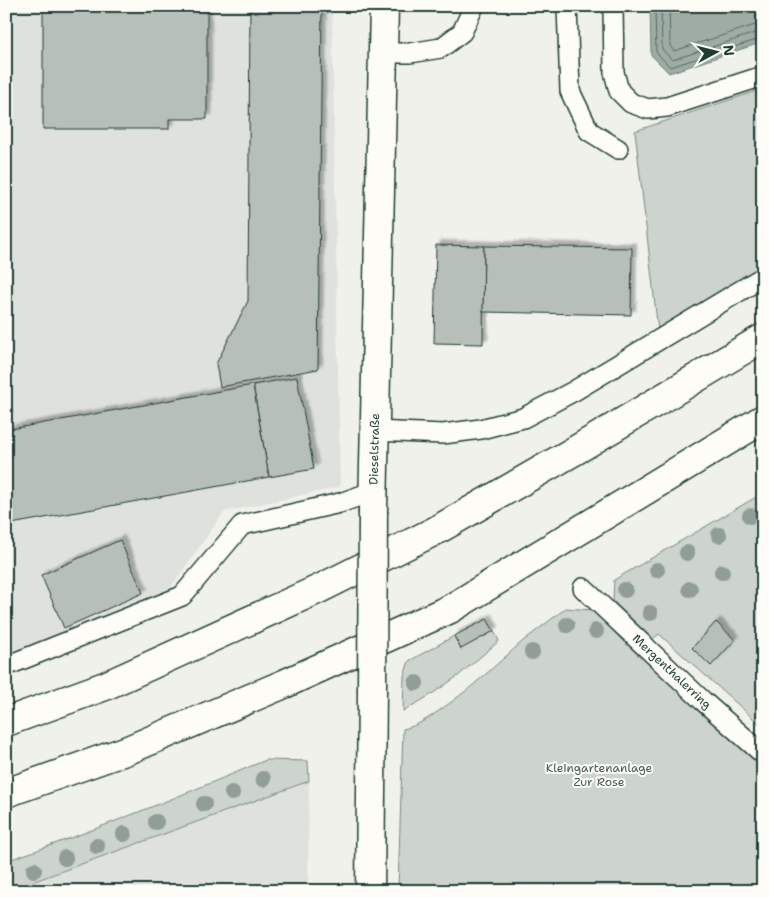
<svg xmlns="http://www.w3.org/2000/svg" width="769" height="897" font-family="'Shantell Sans',sans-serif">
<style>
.built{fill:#dfe2dc}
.green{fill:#cdd3cd;stroke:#768880}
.water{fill:#9faca4;stroke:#6c8077}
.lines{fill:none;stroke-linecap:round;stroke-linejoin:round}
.shore{stroke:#526961;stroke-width:1}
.building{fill:#b6bfb8;stroke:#1f3d34;filter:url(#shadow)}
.lane-casing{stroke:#1f3d34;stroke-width:22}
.street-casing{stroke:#1f3d34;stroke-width:31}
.highway-casing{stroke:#1f3d34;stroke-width:31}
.lane{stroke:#fdfcf7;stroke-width:19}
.street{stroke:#fdfcf7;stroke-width:28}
.highway{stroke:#fdfcf7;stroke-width:28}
.street-bridge-casing{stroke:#1f3d34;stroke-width:31;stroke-linecap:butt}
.street-bridge{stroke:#fdfcf7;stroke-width:28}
.tree{fill:#909e97}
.labels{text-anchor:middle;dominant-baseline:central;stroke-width:4;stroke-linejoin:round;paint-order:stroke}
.street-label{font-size:12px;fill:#1f3d34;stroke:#fdfcf7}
.park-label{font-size:12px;fill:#425b53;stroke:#fdfcf7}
</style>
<defs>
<filter id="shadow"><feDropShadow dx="4.5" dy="-4.5" stdDeviation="1" flood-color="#0004"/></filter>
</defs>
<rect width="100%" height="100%" fill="#f0f1eb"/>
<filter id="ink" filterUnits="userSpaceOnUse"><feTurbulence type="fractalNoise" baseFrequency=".02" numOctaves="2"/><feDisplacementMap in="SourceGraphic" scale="10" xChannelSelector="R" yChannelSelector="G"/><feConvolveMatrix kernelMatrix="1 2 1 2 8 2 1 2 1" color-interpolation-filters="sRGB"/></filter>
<g filter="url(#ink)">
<g class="built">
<path d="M 6,6 L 332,6 L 340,487 L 224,512 L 167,593 L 51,640 L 6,655 Z"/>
<path d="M 309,781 L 308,891 L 14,891 L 12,890 Z"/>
</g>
<g class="green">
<path d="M 763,89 L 763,268 L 658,331 L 635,131 Z"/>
<path d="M 763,493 L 763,727 L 659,634 L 653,639 L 613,601 L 614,580 Z"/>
<path d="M 566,608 L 592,610 L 622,640 L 763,767 L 763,891 L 398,891 L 403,729 C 418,726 430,717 443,708 C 472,688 497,664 523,641 C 537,630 552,619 566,608 Z"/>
<path d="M 494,631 L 499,641 L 458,676 L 429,696 L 403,711 L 404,676 L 409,661 L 454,636 L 461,648 Z"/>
<path d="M 266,760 L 308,761 L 309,781 L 13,889 L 14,891 L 6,891 L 6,861 C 94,831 180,796 266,760 Z"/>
</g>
<path class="water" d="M 650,6 L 763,6 L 763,42 L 669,73 L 651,55 Z"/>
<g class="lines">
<g class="shore">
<path d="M 655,6 L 656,52 L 670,67 L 763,38"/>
<path d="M 661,6 L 662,49 L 672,60 L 758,32 L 763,32"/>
<path d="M 669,6 L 670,46 L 674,51 L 755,25 L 763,24"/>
</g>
</g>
<g class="building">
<path d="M 43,6 L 181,6 L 181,9 L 207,9 L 207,119 L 169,119 L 169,129 L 43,129 Z"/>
<path d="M 250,6 L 322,6 L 318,369 L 220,387 L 216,364 L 248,301 Z"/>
<path d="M 436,245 L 484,246 L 483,344 L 434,343 Z"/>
<path d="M 484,246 L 632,248 L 631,315 L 483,312 Z"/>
<path d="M 297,377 L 314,469 L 269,477 L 253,385 Z"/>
<path d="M 253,385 L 269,477 L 6,525 L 6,430 Z"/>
<path d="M 120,540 L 143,593 L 64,628 L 41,575 Z"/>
<path d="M 487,619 L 494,631 L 461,649 L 454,636 Z"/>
<path d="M 716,622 L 735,640 L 711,666 L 692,648 Z"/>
</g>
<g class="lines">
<defs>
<g id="lane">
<path d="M 567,6 L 570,91 L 589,131 L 618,149"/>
<path d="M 613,6 L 614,72 L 619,91 L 631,103 L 648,109 L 667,107 L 763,76"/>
<path d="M 383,53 L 410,53 L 441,48 L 462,32 L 474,6"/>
<path d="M 375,431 L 443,434 L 481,429 L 523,418 L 574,391 L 763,277"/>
<path id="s1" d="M 583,588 L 703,701 L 763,754"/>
<path d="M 6,666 L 182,596 L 242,525 L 340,503 L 374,491"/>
</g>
<g id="street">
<path id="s2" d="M 373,511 L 384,6"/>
<path d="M 370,891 L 372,692"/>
</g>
<g id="highway">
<path d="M 6,722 L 105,686 L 319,589 L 437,530 L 576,450 L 763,338"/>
<path d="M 6,793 L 128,750 L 284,684 L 450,609 L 763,419"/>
</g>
</defs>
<use href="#lane" class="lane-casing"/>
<use href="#street" class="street-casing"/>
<use href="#highway" class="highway-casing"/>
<use href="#lane" class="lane"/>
<use href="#street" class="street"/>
<use href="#highway" class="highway"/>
<defs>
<path id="street-bridge" d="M 372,692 L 373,511"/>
</defs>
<use href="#street-bridge" class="street-bridge-casing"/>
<use href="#street-bridge" class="street-bridge"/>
</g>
<g class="tree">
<circle cx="750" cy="516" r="8"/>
<circle cx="719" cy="535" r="8"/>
<circle cx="687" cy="553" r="8"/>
<circle cx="657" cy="570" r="8"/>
<circle cx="722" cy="572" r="8"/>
<circle cx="690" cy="589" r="8"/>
<circle cx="625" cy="590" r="8"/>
<circle cx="650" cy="613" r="8"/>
<circle cx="567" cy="625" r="8"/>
<circle cx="596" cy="631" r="8"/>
<circle cx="532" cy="652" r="8"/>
<circle cx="416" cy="683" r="8"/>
<circle cx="263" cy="779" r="8"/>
<circle cx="232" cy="793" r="8"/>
<circle cx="204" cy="804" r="8"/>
<circle cx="156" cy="822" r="8"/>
<circle cx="124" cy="834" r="8"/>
<circle cx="97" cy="846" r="8"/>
<circle cx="65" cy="858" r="8"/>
<circle cx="34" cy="870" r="8"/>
</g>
</g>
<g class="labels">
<g class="street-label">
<text stroke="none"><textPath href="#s2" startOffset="62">Dieselstraße</textPath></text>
<text stroke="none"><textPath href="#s1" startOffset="122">Mergenthalerring</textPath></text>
</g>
<g class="park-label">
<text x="599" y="768">Kleingartenanlage<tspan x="599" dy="14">Zur Rose</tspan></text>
</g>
</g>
<rect width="769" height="897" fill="none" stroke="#fdfcf7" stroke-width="25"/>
<rect x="12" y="12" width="744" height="872" fill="none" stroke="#1f3d34" stroke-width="2" filter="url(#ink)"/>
<g transform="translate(716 52) rotate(83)" stroke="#fdfcf7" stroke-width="4" paint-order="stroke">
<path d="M0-4L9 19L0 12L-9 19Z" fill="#1f3d34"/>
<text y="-8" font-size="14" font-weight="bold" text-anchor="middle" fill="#1f3d34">N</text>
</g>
</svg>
